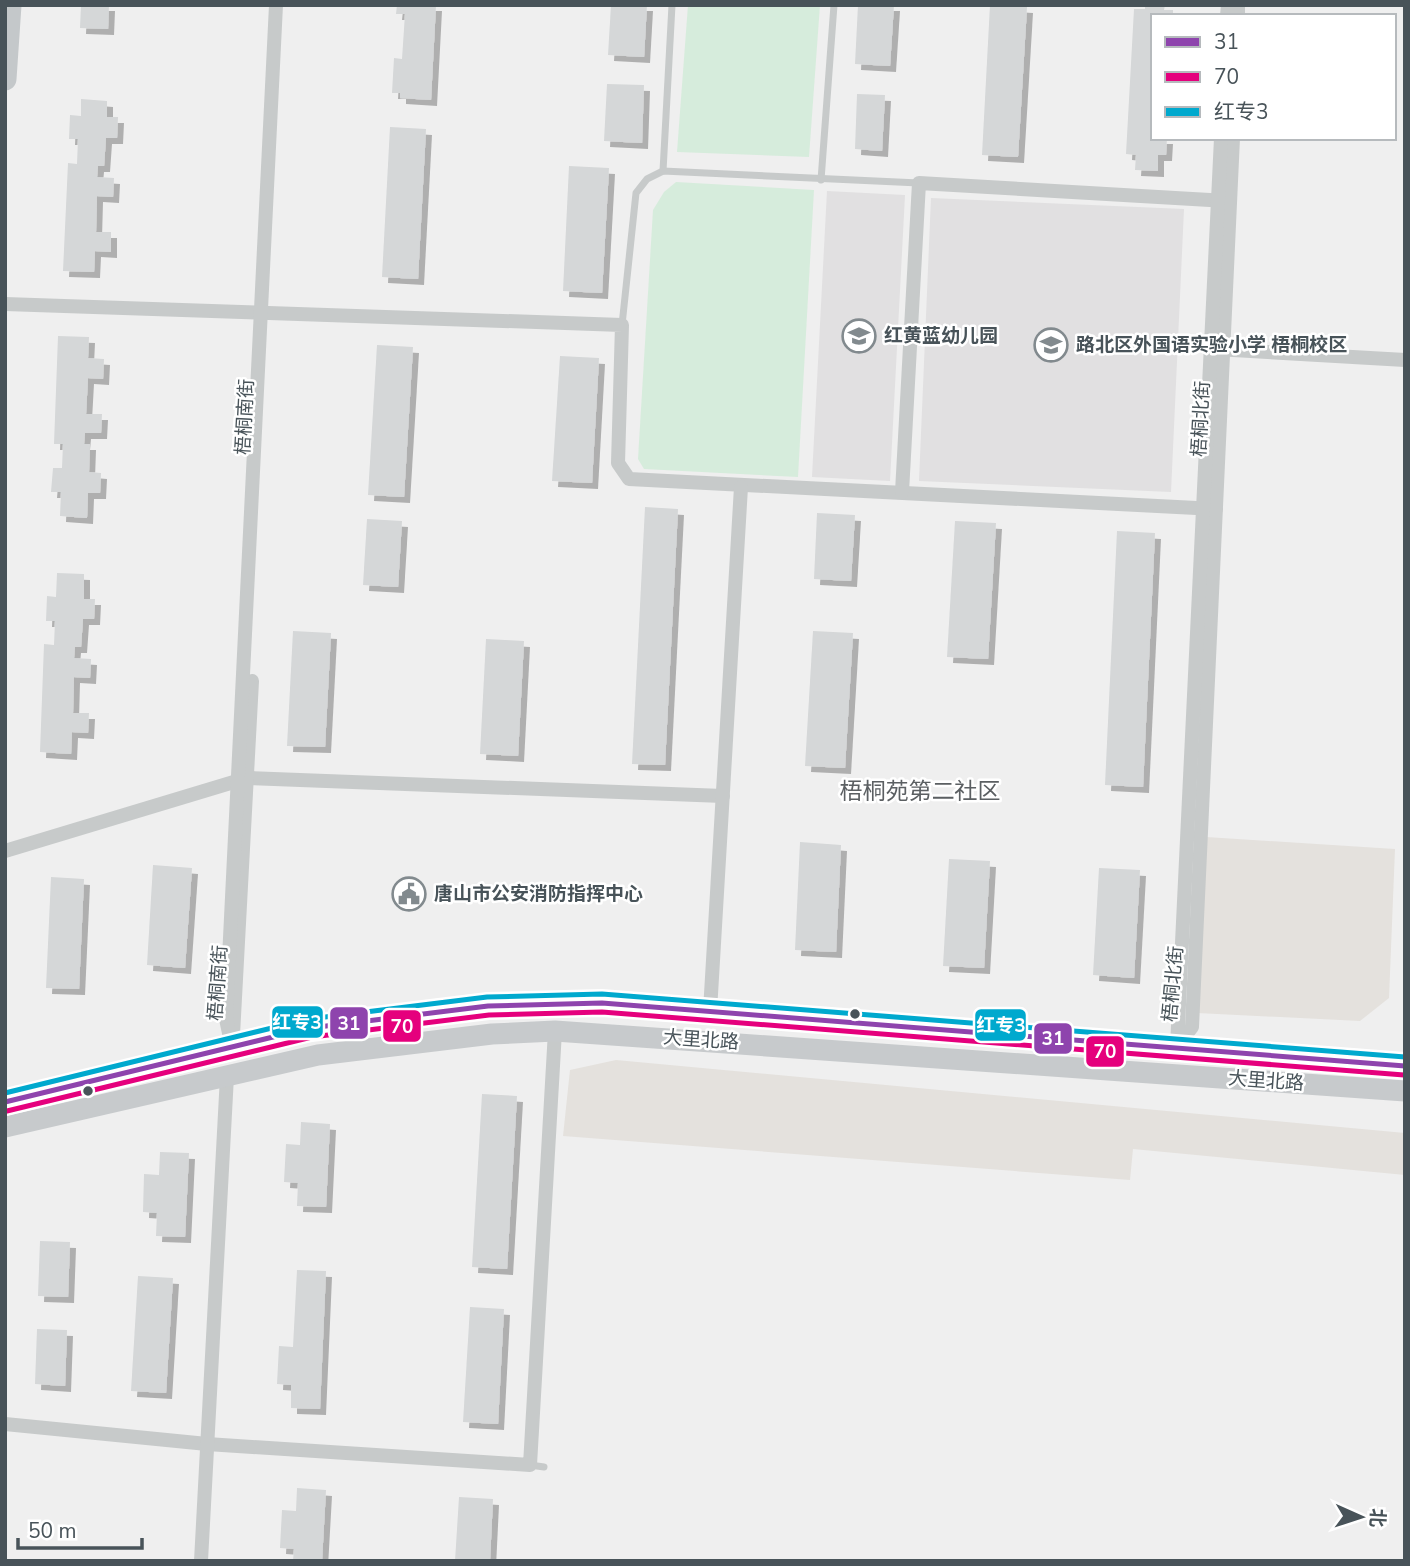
<svg xmlns="http://www.w3.org/2000/svg" width="1410" height="1566" font-family="'Nunito Sans','Noto Sans SC',sans-serif">
<style>
.commercial{fill:#e4e1dd}
.education{fill:#e1e0e1}
.green{fill:#d6ecdc}
.building{fill:#d5d7d8;filter:url(#shadow)}
.lines{fill:none;stroke-linecap:round;stroke-linejoin:round}
.lane{stroke:#c7caca;stroke-width:7}
.street{stroke:#c7caca;stroke-width:14}
.secondary{stroke:#c7cacc;stroke-width:21}
.primary{stroke:#c4c8ca;stroke-width:23}
.bus-1-casing{stroke:#fff;stroke-width:10}
.bus-2-casing{stroke:#fff;stroke-width:10}
.bus-3-casing{stroke:#fff;stroke-width:10}
.bus-1{stroke:#8e44ad;stroke-width:5}
.bus-2{stroke:#e5007d;stroke-width:5}
.bus-3{stroke:#00a9ce;stroke-width:5}
.bus-dot{fill:#485359;stroke:#fff;stroke-width:2.5}
.labels{text-anchor:middle;dominant-baseline:central;stroke-width:5;stroke-linejoin:round;paint-order:stroke}
.poi-label{font-size:19px;font-weight:bold;fill:#485359;stroke:#fff;text-anchor:start}
.street-label{font-size:19px;fill:#485359;stroke:#fff}
.quarter-label{font-size:23px;fill:#5b5f62;stroke:#fff}
.line-badge{stroke:#fff;stroke-width:2.5}
.badge-label{font-size:19px;text-anchor:middle;font-weight:bold;fill:#fff}
</style>
<defs>
<filter id="shadow"><feDropShadow dx="6" dy="6" stdDeviation="0" flood-color="#0004"/></filter>
</defs>
<rect width="100%" height="100%" fill="#efefef"/>
<g class="commercial">
<path d="M 1206,837 L 1395,849 L 1389,998 L 1360,1021 L 1197,1013 Z"/>
<path d="M 616,1060 L 1405,1133 L 1405,1175 L 1133,1149 L 1130,1180 L 563,1136 L 570,1070 Z"/>
</g>
<g class="education">
<path d="M 827,191 L 905,195 L 890,481 L 812,477 Z"/>
<path d="M 931,198 L 1184,209 L 1171,492 L 919,481 Z"/>
</g>
<g class="green">
<path d="M 688,5 L 820,5 L 809,157 L 677,152 Z"/>
<path d="M 676,182 L 814,190 L 798,477 L 644,469 L 638,459 L 653,210 L 664,192 Z"/>
</g>
<g class="building">
<path d="M 81,5 L 109,5 L 108,29 L 80,28 Z"/>
<path d="M 397,5 L 436,5 L 431,100 L 400,98 L 400,93 L 392,93 L 394,58 L 402,59 L 405,14 L 396,14 Z"/>
<path d="M 611,5 L 647,5 L 644,57 L 608,55 Z"/>
<path d="M 858,5 L 894,5 L 890,66 L 855,64 Z"/>
<path d="M 990,5 L 1027,7 L 1018,157 L 982,155 Z"/>
<path d="M 1145,5 L 1165,5 L 1164,10 L 1173,10 L 1173,16 L 1153,16 L 1153,138 L 1167,138 L 1166,155 L 1158,155 L 1158,171 L 1135,170 L 1136,155 L 1126,154 L 1134,9 L 1145,9 Z"/>
<path d="M 607,84 L 644,85 L 642,143 L 604,141 Z"/>
<path d="M 857,94 L 885,95 L 882,151 L 855,149 Z"/>
<path d="M 81,99 L 107,101 L 107,117 L 118,117 L 117,138 L 106,138 L 104,166 L 98,166 L 97,177 L 114,178 L 113,197 L 97,196 L 96,232 L 111,232 L 111,252 L 95,251 L 94,272 L 63,271 L 68,163 L 77,164 L 78,139 L 69,139 L 70,115 L 81,116 Z"/>
<path d="M 390,127 L 426,129 L 418,279 L 382,277 Z"/>
<path d="M 569,166 L 609,168 L 602,293 L 563,291 Z"/>
<path d="M 58,336 L 89,337 L 88,358 L 104,359 L 103,379 L 88,378 L 86,414 L 102,414 L 101,433 L 85,433 L 84,444 L 90,444 L 89,472 L 101,473 L 100,493 L 88,493 L 87,518 L 60,516 L 61,492 L 51,492 L 53,468 L 62,468 L 63,444 L 54,444 Z"/>
<path d="M 377,345 L 413,347 L 404,497 L 368,495 Z"/>
<path d="M 560,356 L 599,358 L 592,483 L 552,481 Z"/>
<path d="M 645,507 L 678,509 L 665,765 L 632,764 Z"/>
<path d="M 817,513 L 855,515 L 851,581 L 814,579 Z"/>
<path d="M 367,519 L 402,521 L 398,587 L 363,585 Z"/>
<path d="M 955,521 L 996,523 L 988,659 L 947,657 Z"/>
<path d="M 1117,531 L 1155,533 L 1143,787 L 1105,785 Z"/>
<path d="M 57,573 L 84,574 L 84,599 L 95,599 L 94,619 L 83,619 L 81,647 L 75,647 L 74,658 L 91,659 L 90,678 L 74,677 L 73,713 L 89,713 L 88,733 L 72,732 L 71,754 L 40,752 L 44,644 L 54,645 L 55,621 L 46,621 L 47,596 L 56,597 Z"/>
<path d="M 293,631 L 331,633 L 325,747 L 287,746 Z"/>
<path d="M 813,631 L 853,633 L 845,768 L 805,766 Z"/>
<path d="M 486,639 L 524,641 L 518,756 L 480,754 Z"/>
<path d="M 800,842 L 841,845 L 836,952 L 795,950 Z"/>
<path d="M 949,859 L 990,861 L 984,968 L 943,966 Z"/>
<path d="M 153,865 L 192,868 L 185,968 L 147,965 Z"/>
<path d="M 1099,868 L 1140,870 L 1134,978 L 1093,975 Z"/>
<path d="M 51,877 L 84,879 L 79,989 L 46,988 Z"/>
<path d="M 482,1094 L 517,1096 L 507,1269 L 472,1267 Z"/>
<path d="M 301,1122 L 330,1124 L 326,1207 L 297,1206 L 298,1183 L 284,1182 L 286,1144 L 300,1145 Z"/>
<path d="M 160,1152 L 189,1153 L 185,1237 L 156,1236 L 157,1213 L 143,1212 L 144,1174 L 159,1175 Z"/>
<path d="M 40,1241 L 70,1242 L 68,1297 L 38,1296 Z"/>
<path d="M 297,1270 L 326,1271 L 320,1409 L 291,1408 L 291,1385 L 277,1384 L 279,1346 L 293,1347 Z"/>
<path d="M 138,1276 L 173,1278 L 166,1393 L 131,1391 Z"/>
<path d="M 470,1307 L 504,1309 L 498,1424 L 463,1422 Z"/>
<path d="M 37,1329 L 67,1330 L 65,1386 L 35,1384 Z"/>
<path d="M 297,1488 L 326,1490 L 322,1561 L 293,1561 L 294,1549 L 280,1548 L 282,1510 L 296,1511 Z"/>
<path d="M 459,1497 L 493,1499 L 490,1561 L 455,1561 Z"/>
</g>
<g class="lines">
<g class="lane">
<path d="M 663,171 L 672,5"/>
<path d="M 821,180 L 834,5"/>
<path d="M 622,325 L 636,193 L 647,179 L 663,171 L 919,183"/>
<path d="M 530,1465 L 544,1467"/>
</g>
<g class="street">
<path d="M 1227,16 L 1228,5"/>
<path d="M 1238,16 L 1238,5"/>
<path d="M 5,304 L 622,325 L 618,463 L 629,479 L 1216,509"/>
<path d="M 1216,349 L 1405,360"/>
<path d="M 902,492 L 919,183 L 1227,201"/>
<path d="M 5,851 L 247,778 L 723,796"/>
<path d="M 710,1011 L 741,487"/>
<path d="M 233,1035 L 252,681"/>
<path d="M 1177,1046 L 1192,1027 L 1233,138"/>
<path d="M 1177,1046 L 1221,138"/>
<path d="M 232,1047 L 226,1019 L 276,5"/>
<path d="M 5,1424 L 207,1444 L 530,1465 L 555,1031"/>
<path d="M 201,1561 L 227,1076"/>
</g>
<g class="secondary">
<path d="M 5,1102 L 310,1028 L 488,1006 L 602,1003 L 1405,1066"/>
<path d="M 5,1127 L 318,1055 L 492,1034 L 555,1031 L 1405,1091"/>
</g>
<path class="primary" d="M 5,79 L 10,5"/>
<defs>
<path id="bus-1" d="M 5,1102 L 310,1028 L 488,1006 L 602,1003 L 1405,1066"/>
<path id="bus-2" d="M 7,1111 L 312,1037 L 489,1015 L 602,1012 L 1404,1075"/>
<path id="bus-3" d="M 5,1093 L 309,1019 L 487,997 L 602,994 L 1405,1057"/>
</defs>
<use href="#bus-1" class="bus-1-casing"/>
<use href="#bus-2" class="bus-2-casing"/>
<use href="#bus-3" class="bus-3-casing"/>
<use href="#bus-1" class="bus-1"/>
<use href="#bus-2" class="bus-2"/>
<use href="#bus-3" class="bus-3"/>
</g>
<defs>
<symbol id="school-ring" viewBox="-11 -11 22 22"><circle r="9.5" fill="#fff" stroke="#828a8e" stroke-width="1.5"/><path d="M0-5L7-2L0 1L-7-2ZM-4 1L0 2.5L4 1V4Q0 6-4 4Z" fill="#828a8e"/></symbol>
<symbol id="civic-ring" viewBox="-11 -11 22 22"><circle r="9.5" fill="#fff" stroke="#828a8e" stroke-width="1.5"/><path d="M-.6-6.5H3V-4.5H.6V-3L4-1V1h2V6H-6V1h2V-1L-.6-3ZM-1.2 2.5V6h2.4V2.5Z" fill="#828a8e"/></symbol>
</defs>
<g fill-rule="evenodd">
<use href="#school-ring" x="840" y="317" width="38" height="38"/>
<use href="#school-ring" x="1032" y="326" width="38" height="38"/>
<use href="#civic-ring" x="390" y="875" width="38" height="38"/>
</g>
<g class="bus-dot">
<circle cx="855" cy="1014" r="6"/>
<circle cx="88" cy="1091" r="6"/>
</g>
<g class="labels">
<g class="poi-label">
<text x="884" y="336">红黄蓝幼儿园</text>
<text x="1076" y="345">路北区外国语实验小学 梧桐校区</text>
<text x="434" y="894">唐山市公安消防指挥中心</text>
</g>
<g class="street-label">
<text transform="translate(245 417) rotate(-87)">梧桐南街</text>
<text transform="translate(1201 419) rotate(-87)">梧桐北街</text>
<text transform="translate(218 983) rotate(-86)">梧桐南街</text>
<text transform="translate(1173 984) rotate(-85)">梧桐北街</text>
<text transform="translate(701 1040) rotate(4)">大里北路</text>
<text transform="translate(1266 1081) rotate(4)">大里北路</text>
</g>
<g class="quarter-label">
<text x="920" y="791">梧桐苑第二社区</text>
</g>
</g>
<g class="line-badge">
<rect x="271" y="1005" width="53" height="34" rx="7" fill="#00a9ce"/>
<rect x="329" y="1006" width="40" height="34" rx="7" fill="#8e44ad"/>
<rect x="974" y="1008" width="53" height="34" rx="7" fill="#00a9ce"/>
<rect x="382" y="1009" width="40" height="34" rx="7" fill="#e5007d"/>
<rect x="1033" y="1022" width="40" height="33" rx="7" fill="#8e44ad"/>
<rect x="1085" y="1035" width="40" height="33" rx="7" fill="#e5007d"/>
</g>
<g class="badge-label">
<text x="297" y="1029">红专3</text>
<text x="349" y="1030">31</text>
<text x="1001" y="1032">红专3</text>
<text x="402" y="1033">70</text>
<text x="1053" y="1045">31</text>
<text x="1105" y="1058">70</text>
</g>
<rect width="1410" height="1566" fill="none" stroke="#485359" stroke-width="14"/>
<rect x="1151" y="14" width="245" height="126" fill="#ffffff" stroke="#b6babd" stroke-width="2"/>
<rect x="1165" y="37" width="35" height="10" fill="#8e44ad" stroke="#b6babd" stroke-width="2"/>
<text x="1214" y="49" font-size="21" fill="#485359">31</text>
<rect x="1165" y="72" width="35" height="10" fill="#e5007d" stroke="#b6babd" stroke-width="2"/>
<text x="1214" y="84" font-size="21" fill="#485359">70</text>
<rect x="1165" y="107" width="35" height="10" fill="#00a9ce" stroke="#b6babd" stroke-width="2"/>
<text x="1214" y="119" font-size="21" fill="#485359">红专3</text>
<g transform="translate(1361 1517) rotate(93)" stroke="#ffffff" stroke-width="5" paint-order="stroke">
<path d="M0-5L12 26L0 18L-12 26Z" fill="#485359"/>
<text y="-10" font-size="19" font-weight="bold" text-anchor="middle" fill="#485359">北</text>
</g>
<path d="M18 1538v10h124v-10" fill="none" stroke="#485359" stroke-width="3.5"/>
<text x="28" y="1538" font-size="21" fill="#485359" stroke="#ffffff" stroke-width="5" paint-order="stroke">50 m</text>
</svg>
